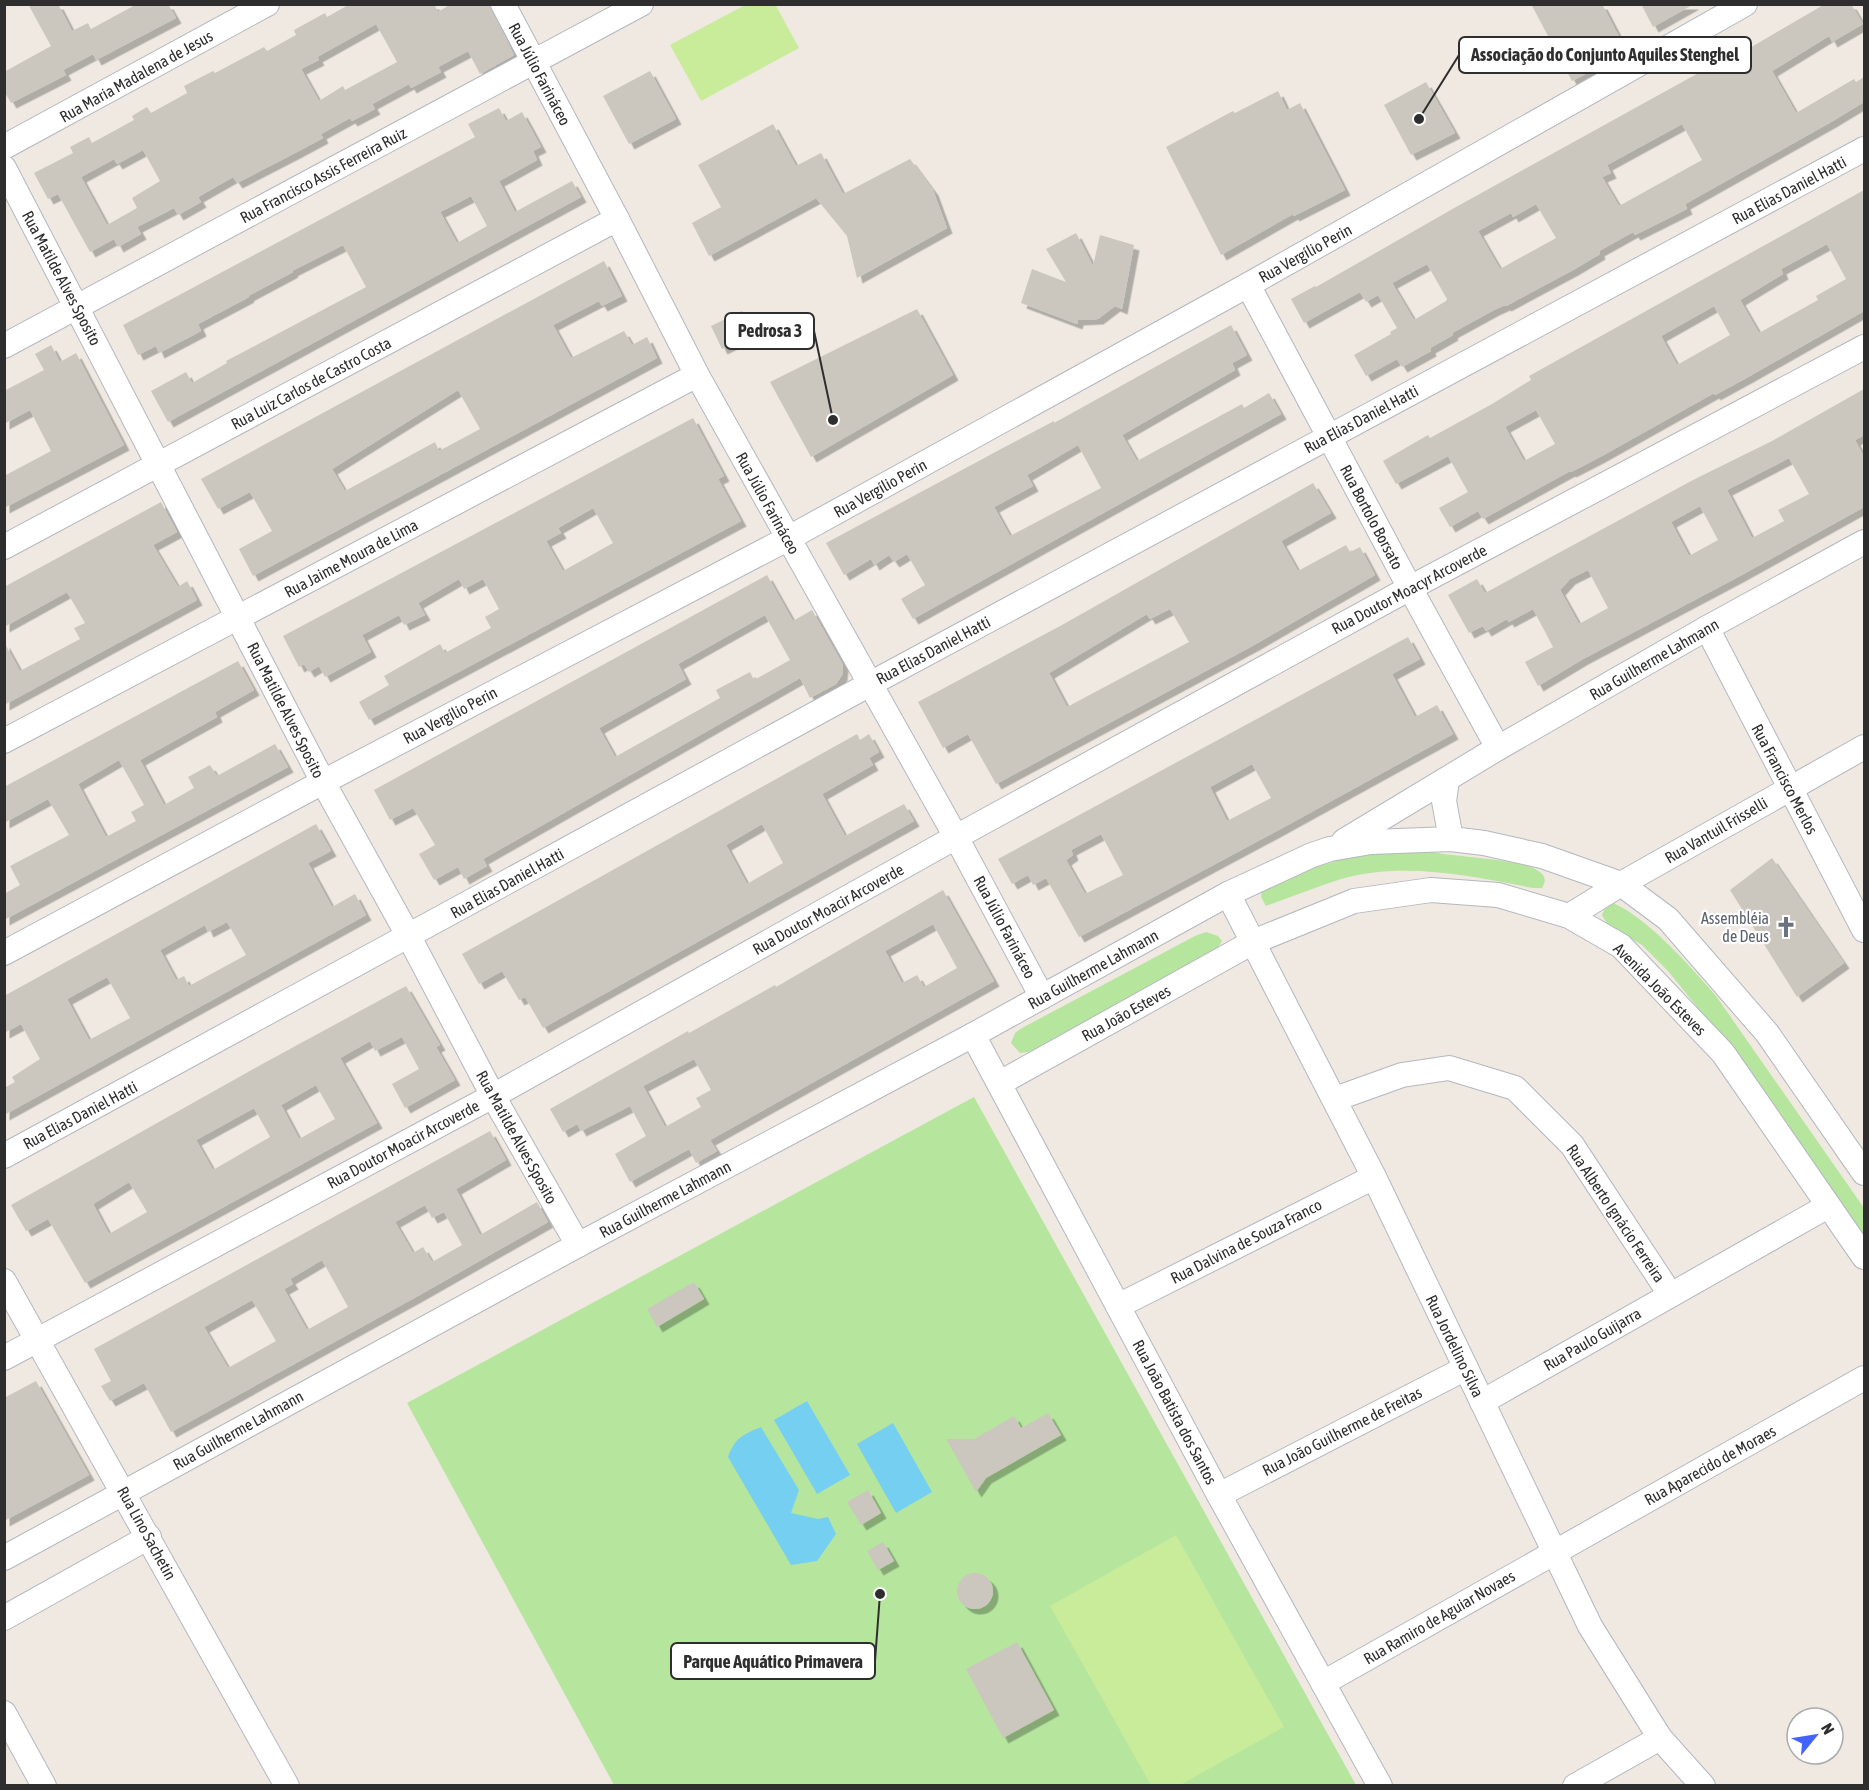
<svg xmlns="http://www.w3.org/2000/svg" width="1869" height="1790" font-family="'Asap Condensed',sans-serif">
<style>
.green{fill:#b6e59e}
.pitch{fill:#c9ec9a}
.water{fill:#75cff0}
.building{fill:#cbc7bf;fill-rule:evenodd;filter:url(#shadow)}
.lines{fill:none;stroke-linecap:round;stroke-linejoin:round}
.minor-casing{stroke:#b4b7c1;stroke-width:26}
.minor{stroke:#fff;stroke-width:24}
.labels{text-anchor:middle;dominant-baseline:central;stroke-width:4.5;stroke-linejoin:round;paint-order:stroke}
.street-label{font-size:16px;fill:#2e2e2e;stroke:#fff}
.worship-label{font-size:16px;fill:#5b616d;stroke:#fff;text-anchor:end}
.leader{fill:none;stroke:#2e2e2e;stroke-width:2}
.callout-dot{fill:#2e2e2e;stroke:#fff;stroke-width:2}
.callout{fill:#fff;stroke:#2e2e2e;stroke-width:2}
.callout-label{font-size:18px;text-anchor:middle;font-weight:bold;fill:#2e2e2e}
</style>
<defs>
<filter id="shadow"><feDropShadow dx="5.5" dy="5.5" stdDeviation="0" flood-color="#0004"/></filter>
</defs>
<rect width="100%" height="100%" fill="#efe9e1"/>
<g class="green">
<path d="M 1431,852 C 1456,857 1519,859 1537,870 C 1545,875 1547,880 1542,888 L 1533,888 C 1472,876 1403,861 1341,879 C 1316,887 1291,897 1266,906 L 1261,897 L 1262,890 C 1294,871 1343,856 1380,854 C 1397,852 1414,853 1431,852 Z"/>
<path d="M 1613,903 C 1648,918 1691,967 1716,996 L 1864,1208 L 1864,1241 L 1716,1030 L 1668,971 L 1642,945 L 1607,924 L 1602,915 L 1605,908 Z"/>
<path d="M 1206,932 L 1218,936 L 1222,941 L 1217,949 L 1035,1051 L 1020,1053 L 1011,1043 L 1015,1033 L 1022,1028 L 1195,936 Z"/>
<path d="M 974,1097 L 1356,1785 L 614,1785 L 407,1403 Z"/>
</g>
<g class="pitch">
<path d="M 775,4 L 799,48 L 701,101 L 670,45 L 745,5 Z"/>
<path d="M 1176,1535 L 1284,1727 L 1180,1785 L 1151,1785 L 1050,1606 Z"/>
</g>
<g class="water">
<path d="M 807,1401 L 850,1475 L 817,1494 L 774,1420 Z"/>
<path d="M 893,1423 L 932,1492 L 896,1513 L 857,1444 Z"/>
<path d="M 761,1427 L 799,1490 L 791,1513 L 818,1519 L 828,1517 L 836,1534 L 817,1561 L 791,1565 L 728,1457 C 735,1438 742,1435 761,1427 Z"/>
</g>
<g class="building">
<path d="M 28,4 L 58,4 L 72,31 L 88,23 L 91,29 L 137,4 L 168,4 L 176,18 L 96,60 L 93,54 L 63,70 L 66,75 L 11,103 L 4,91 L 4,72 L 51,46 Z"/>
<path d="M 350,4 L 434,4 L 438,12 L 451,4 L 489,4 L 514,55 L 480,74 L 468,51 L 438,67 L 441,72 L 411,88 L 409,84 L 372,104 L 375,109 L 352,121 L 350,118 L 321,134 L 323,138 L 295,153 L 237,183 L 233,177 L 198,197 L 201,202 L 178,215 L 174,208 L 137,227 L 141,234 L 118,247 L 114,239 L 90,252 L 58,194 L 48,199 L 34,173 L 73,153 L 70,147 L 89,137 L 92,143 L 134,120 L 132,116 L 147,107 L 151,113 L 187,93 L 184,86 L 213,71 L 215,73 L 264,47 L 267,51 L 296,35 L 294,30 L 325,13 L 327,17 ZM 376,24 L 397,62 L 345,90 L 343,86 L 319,101 L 301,69 L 319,60 L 317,57 ZM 143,150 L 160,181 L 132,198 L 137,208 L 107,225 L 81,177 L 114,159 L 117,164 Z"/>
<path d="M 1531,4 L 1602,4 L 1627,52 L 1572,81 Z"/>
<path d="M 1641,4 L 1694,4 L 1653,27 Z"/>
<path d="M 1825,4 L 1851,4 L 1863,24 L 1832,42 L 1829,36 L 1772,71 L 1796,113 L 1854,79 L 1856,82 L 1864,77 L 1864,102 L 1831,122 L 1685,204 L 1687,209 L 1635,235 L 1633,232 L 1599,251 L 1600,254 L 1573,270 L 1506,306 L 1505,305 L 1494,310 L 1452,333 L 1453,335 L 1430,348 L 1431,351 L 1402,367 L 1397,359 L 1366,376 L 1354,355 L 1391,334 L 1390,332 L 1397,328 L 1378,295 L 1366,302 L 1360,292 L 1304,323 L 1291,299 L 1315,286 L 1316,287 L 1456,207 L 1722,60 L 1724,63 ZM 1682,124 L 1702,160 L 1619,206 L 1602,177 L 1611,173 L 1607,165 ZM 1536,204 L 1556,238 L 1500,269 L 1478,231 L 1511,213 L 1513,217 ZM 1427,264 L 1447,299 L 1446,301 L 1414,320 L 1392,283 Z"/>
<path d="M 650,71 L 676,119 L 629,144 L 603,96 Z"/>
<path d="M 1426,82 L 1455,133 L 1411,155 L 1384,105 Z"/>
<path d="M 1278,91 L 1287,110 L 1300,103 L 1345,190 L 1294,216 L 1293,214 L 1221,255 L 1166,147 L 1233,111 L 1235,113 Z"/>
<path d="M 499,108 L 506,121 L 522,112 L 541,147 L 533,151 L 537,160 L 499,181 L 515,212 L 572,181 L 581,197 L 168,422 L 151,391 L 186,372 L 192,383 L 227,363 L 226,361 L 366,287 L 343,245 L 292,271 L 293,272 L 248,296 L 249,297 L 198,324 L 201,331 L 159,353 L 156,346 L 138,355 L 123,325 L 475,137 L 468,124 ZM 471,196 L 487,226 L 457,243 L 440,212 Z"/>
<path d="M 773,124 L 796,166 L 821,153 L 843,194 L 910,159 L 933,190 L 947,228 L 857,278 L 847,236 L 816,198 L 709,256 L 692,223 L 721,207 L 698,165 Z"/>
<path d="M 1864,190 L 1864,311 L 1748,377 L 1715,395 L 1714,393 L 1600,457 L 1571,472 L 1570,471 L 1483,519 L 1478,511 L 1450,527 L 1439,508 L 1468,492 L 1448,456 L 1396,484 L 1383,461 L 1428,435 L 1430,438 L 1492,404 L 1531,380 L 1529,376 ZM 1827,244 L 1846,279 L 1816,296 L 1818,300 L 1759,333 L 1740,300 L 1783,274 L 1781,269 ZM 1714,306 L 1730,335 L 1677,365 L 1661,336 ZM 1536,410 L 1555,444 L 1524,461 L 1505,427 Z"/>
<path d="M 1076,233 L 1093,266 L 1100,235 L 1134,245 L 1122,309 L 1115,306 L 1098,319 L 1078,320 L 1077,324 L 1021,303 L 1032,269 L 1066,282 L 1046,249 Z"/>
<path d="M 604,261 L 622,296 L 602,306 L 599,301 L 553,325 L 571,358 L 624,331 L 632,345 L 647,337 L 657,358 L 253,576 L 239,549 L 272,531 L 250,492 L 218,509 L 201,479 ZM 458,390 L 480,429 L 439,451 L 435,442 L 345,491 L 332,469 Z"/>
<path d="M 917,309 L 953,375 L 811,457 L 770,382 Z"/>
<path d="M 742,311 L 753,334 L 722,349 L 711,326 Z"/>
<path d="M 1231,325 L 1247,355 L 1232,363 L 1235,370 L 1122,435 L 1137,461 L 1242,404 L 1244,408 L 1269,393 L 1281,414 L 913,619 L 901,599 L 925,585 L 907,554 L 894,562 L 889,555 L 874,565 L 871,559 L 844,575 L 826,543 L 1001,449 L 1054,421 L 1054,423 ZM 1078,445 L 1101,488 L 1010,536 L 994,507 L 1033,486 L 1027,475 Z"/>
<path d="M 51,345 L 60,362 L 76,353 L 124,445 L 4,508 L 4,476 L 51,451 L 30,410 L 4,424 L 4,391 L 44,370 L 35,354 Z"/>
<path d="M 1864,389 L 1864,435 L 1855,440 L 1864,457 L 1864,507 L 1738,577 L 1583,659 L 1538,686 L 1525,662 L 1553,647 L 1533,609 L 1509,622 L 1507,619 L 1486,631 L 1483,626 L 1469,633 L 1448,595 L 1477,579 L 1485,593 L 1693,480 L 1772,441 ZM 1789,458 L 1809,494 L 1778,510 L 1784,521 L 1752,538 L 1727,490 ZM 1700,506 L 1718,540 L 1689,556 L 1671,522 ZM 1588,570 L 1608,608 L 1579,624 L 1560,590 L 1570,579 Z"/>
<path d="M 693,418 L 724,476 L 718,479 L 741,521 L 369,720 L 359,702 L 389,685 L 384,676 L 440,644 L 445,653 L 491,628 L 485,617 L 499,609 L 483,579 L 464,589 L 459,579 L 418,603 L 425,615 L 404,625 L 399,615 L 362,635 L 371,652 L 325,677 L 319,666 L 309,672 L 304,664 L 299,667 L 283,636 ZM 593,508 L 613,543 L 563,571 L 546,541 L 561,533 L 558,528 Z"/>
<path d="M 1313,483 L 1331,513 L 1281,541 L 1298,571 L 1346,545 L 1350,552 L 1360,547 L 1375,575 L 1254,645 L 996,784 L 968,734 L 943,748 L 918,702 L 1062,625 ZM 1170,609 L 1189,642 L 1067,707 L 1049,673 L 1147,614 L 1150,619 Z"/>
<path d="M 161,502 L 177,532 L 153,545 L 178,587 L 187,581 L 197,600 L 4,705 L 4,642 L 20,671 L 80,639 L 74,628 L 85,623 L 67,592 L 4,627 L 4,587 Z"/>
<path d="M 767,575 L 793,621 L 812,610 L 843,665 L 842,675 L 836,684 L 810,698 L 800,678 L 483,859 L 487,866 L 464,879 L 458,867 L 434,880 L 419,854 L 435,845 L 413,808 L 390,820 L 374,790 ZM 765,615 L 790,660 L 754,680 L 750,672 L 716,690 L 720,698 L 615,757 L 599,728 L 686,679 L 678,664 Z"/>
<path d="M 1408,637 L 1420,659 L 1392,674 L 1415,717 L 1437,705 L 1453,734 L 1275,832 L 1079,937 L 1046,878 L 1033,885 L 1028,875 L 1012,884 L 998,859 ZM 1252,764 L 1271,798 L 1227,821 L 1210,787 ZM 1101,834 L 1123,875 L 1085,894 L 1066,860 L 1073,855 L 1071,850 Z"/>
<path d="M 238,661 L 254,690 L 215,712 L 217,717 L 140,760 L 164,805 L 194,788 L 188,777 L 210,765 L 217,776 L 275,744 L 288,767 L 4,920 L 4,894 L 20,885 L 10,866 L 69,835 L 48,799 L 4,823 L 4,787 ZM 119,760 L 144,805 L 131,812 L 136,821 L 106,837 L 78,784 Z"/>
<path d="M 857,734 L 860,740 L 869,734 L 879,752 L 869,758 L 873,765 L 822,794 L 845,836 L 904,804 L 914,821 L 543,1028 L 525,997 L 519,1000 L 502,971 L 479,984 L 462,954 ZM 762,824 L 783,863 L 747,884 L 726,845 Z"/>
<path d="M 316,824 L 331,851 L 308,863 L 332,907 L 355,894 L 366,915 L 4,1115 L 4,1088 L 15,1082 L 12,1077 L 40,1059 L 21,1024 L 4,1033 L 4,996 ZM 227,922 L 246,955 L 189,986 L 184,976 L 176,980 L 160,950 L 205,925 L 208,932 ZM 107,977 L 130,1018 L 89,1040 L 67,999 Z"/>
<path d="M 1772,858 L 1844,963 L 1797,997 L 1730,890 Z"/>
<path d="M 943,890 L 994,981 L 710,1140 L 717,1151 L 696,1163 L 689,1149 L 630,1182 L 615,1154 L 646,1136 L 630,1106 L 581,1131 L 577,1124 L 563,1132 L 550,1109 L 688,1031 L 689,1033 L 775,985 L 776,987 ZM 933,924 L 957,968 L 924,987 L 917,975 L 902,983 L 885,951 ZM 694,1059 L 711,1090 L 696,1098 L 701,1107 L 665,1127 L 643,1086 Z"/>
<path d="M 406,986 L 440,1045 L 436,1047 L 455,1080 L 405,1108 L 392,1084 L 419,1069 L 402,1037 L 375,1051 L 370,1041 L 340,1058 L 377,1123 L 85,1283 L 48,1219 L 26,1231 L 11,1205 L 266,1062 ZM 316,1085 L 335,1119 L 299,1139 L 281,1105 ZM 254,1108 L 270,1137 L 213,1170 L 196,1140 ZM 129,1182 L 147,1212 L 109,1234 L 93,1204 Z"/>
<path d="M 490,1131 L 506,1160 L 456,1189 L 480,1235 L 537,1202 L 548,1222 L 416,1297 L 171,1432 L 144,1383 L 110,1401 L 101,1386 L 111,1381 L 94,1349 ZM 425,1205 L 432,1218 L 444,1212 L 462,1245 L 432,1262 L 423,1247 L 413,1253 L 395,1222 ZM 322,1260 L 348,1307 L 307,1330 L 284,1289 L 293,1284 L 290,1279 ZM 252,1300 L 276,1341 L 228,1368 L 204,1327 Z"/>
<path d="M 694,1282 L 704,1299 L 657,1327 L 647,1309 Z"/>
<path d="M 36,1381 L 89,1475 L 4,1521 L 4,1398 Z"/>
<path d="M 1048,1413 L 1061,1435 L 986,1478 L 976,1492 L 946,1439 L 974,1439 L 1014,1416 L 1021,1428 Z"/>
<path d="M 868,1490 L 881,1513 L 861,1525 L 847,1502 Z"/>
<path d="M 883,1542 L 894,1561 L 878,1570 L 867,1551 Z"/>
<circle cx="975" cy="1591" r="18"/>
<path d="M 1017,1642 L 1054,1710 L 1003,1738 L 966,1669 Z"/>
</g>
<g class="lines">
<defs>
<g id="minor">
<path d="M 503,4 L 617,219 L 697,375 L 956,837 L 1042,997"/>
<path d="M 4,147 L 267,4"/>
<path d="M 4,168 L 323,782 L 409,937 L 493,1096 L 578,1245"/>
<path d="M 1248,285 L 1410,588 L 1498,748"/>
<path d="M 4,346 L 641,4"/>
<path d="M 4,547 L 617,219"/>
<path d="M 1707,628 L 1864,930"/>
<path d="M 4,741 L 697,375"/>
<path d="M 1447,780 L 1444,801 L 1451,839"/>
<path d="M 1344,841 L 1498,748 L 1707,628 L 1864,542"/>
<path d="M 1228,894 L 1374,1177 L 1590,1626 L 1660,1738 L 1703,1786"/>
<path d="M 1569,916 L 1621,884 L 1864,747"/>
<path d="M 4,953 L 323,782 L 787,539 L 1248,285 L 1745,4"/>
<path d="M 973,1035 L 1219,1495 L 1380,1786"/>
<path d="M 1000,1083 L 1253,942 L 1354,901 L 1431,890 L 1498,895 L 1569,916 L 1621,946 L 1723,1053 L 1864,1257"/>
<path d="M 1335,1099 L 1402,1075 L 1449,1068 L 1515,1088 L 1572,1145 L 1670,1294"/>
<path d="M 4,1156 L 870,684 L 1864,149"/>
<path d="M 4,1281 L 287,1786"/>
<path d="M 1118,1306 L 1374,1177"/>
<path d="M 4,1358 L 493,1096 L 956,837 L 1410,588 L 1864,347"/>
<path d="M 1482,1402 L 1828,1206"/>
<path d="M 1219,1495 L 1466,1368"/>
<path d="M 4,1558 L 578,1245 L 973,1035 L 1228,894 L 1312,855 L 1330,849 L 1371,842 L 1451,839 L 1484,843 L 1542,856 L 1621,884 L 1668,919 L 1767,1033 L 1864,1173"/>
<path d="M 4,1618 L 149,1537"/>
<path d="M 1323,1683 L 1864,1378"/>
<path d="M 4,1713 L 44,1786"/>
<path d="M 1575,1786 L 1660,1738"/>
</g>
</defs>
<use href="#minor" class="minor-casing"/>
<use href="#minor" class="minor"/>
</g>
<defs>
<symbol id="church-bare" viewBox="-9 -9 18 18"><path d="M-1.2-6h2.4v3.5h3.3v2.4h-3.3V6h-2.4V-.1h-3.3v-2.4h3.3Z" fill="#6b7280" stroke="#fff" stroke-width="2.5" paint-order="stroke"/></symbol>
</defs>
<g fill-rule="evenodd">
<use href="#church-bare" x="1771" y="912" width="30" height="30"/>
</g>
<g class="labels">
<g class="street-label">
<text transform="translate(540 74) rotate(62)">Rua Júlio Farináceo</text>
<text transform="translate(136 76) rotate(-29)">Rua Maria Madalena de Jesus</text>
<text transform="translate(323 175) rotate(-28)">Rua Francisco Assis Ferreira Ruiz</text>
<text transform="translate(1789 190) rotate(-28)">Rua Elias Daniel Hatti</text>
<text transform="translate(1305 253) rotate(-29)">Rua Vergílio Perin</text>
<text transform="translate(62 278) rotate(62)">Rua Matilde Alves Sposito</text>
<text transform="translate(311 383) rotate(-28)">Rua Luiz Carlos de Castro Costa</text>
<text transform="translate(1361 419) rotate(-28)">Rua Elias Daniel Hatti</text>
<text transform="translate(880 488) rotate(-29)">Rua Vergílio Perin</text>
<text transform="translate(768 503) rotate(61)">Rua Júlio Farináceo</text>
<text transform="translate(1372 517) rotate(62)">Rua Bortolo Borsato</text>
<text transform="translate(351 558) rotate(-28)">Rua Jaime Moura de Lima</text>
<text transform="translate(1409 589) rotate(-28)">Rua Doutor Moacyr Arcoverde</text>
<text transform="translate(933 650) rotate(-28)">Rua Elias Daniel Hatti</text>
<text transform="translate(1654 659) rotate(-30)">Rua Guilherme Lahmann</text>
<text transform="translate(286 710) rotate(63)">Rua Matilde Alves Sposito</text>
<text transform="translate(450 715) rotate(-28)">Rua Vergílio Perin</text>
<text transform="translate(1785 779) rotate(62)">Rua Francisco Merlos</text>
<text transform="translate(1716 830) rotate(-30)">Rua Vantuil Frisselli</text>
<text transform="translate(507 883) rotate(-29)">Rua Elias Daniel Hatti</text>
<text transform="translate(828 909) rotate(-29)">Rua Doutor Moacir Arcoverde</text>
<text transform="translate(1005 927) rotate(62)">Rua Júlio Farináceo</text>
<text transform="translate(1093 969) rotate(-29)">Rua Guilherme Lahmann</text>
<text transform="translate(1660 989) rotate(45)">Avenida João Esteves</text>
<text transform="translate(1126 1013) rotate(-29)">Rua João Esteves</text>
<text transform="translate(80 1115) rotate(-28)">Rua Elias Daniel Hatti</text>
<text transform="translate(517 1137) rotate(61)">Rua Matilde Alves Sposito</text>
<text transform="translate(403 1144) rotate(-28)">Rua Doutor Moacir Arcoverde</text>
<text transform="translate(665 1199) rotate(-28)">Rua Guilherme Lahmann</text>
<text transform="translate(1616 1213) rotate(56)">Rua Alberto Ignácio Ferreira</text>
<text transform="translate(1246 1241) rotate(-27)">Rua Dalvina de Souza Franco</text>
<text transform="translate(1592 1339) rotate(-30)">Rua Paulo Guijarra</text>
<text transform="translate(1455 1346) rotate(64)">Rua Jordelino Silva</text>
<text transform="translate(1175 1412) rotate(62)">Rua João Batista dos Santos</text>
<text transform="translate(238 1430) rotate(-29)">Rua Guilherme Lahmann</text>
<text transform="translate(1342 1431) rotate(-27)">Rua João Guilherme de Freitas</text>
<text transform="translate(1710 1465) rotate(-29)">Rua Aparecido de Moraes</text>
<text transform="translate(147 1533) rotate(61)">Rua Lino Sachetin</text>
<text transform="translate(1439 1617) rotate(-30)">Rua Ramiro de Aguiar Novaes</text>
</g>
<g class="worship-label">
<text x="1769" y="918">Assembléia<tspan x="1769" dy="18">de Deus</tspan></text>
</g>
</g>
<path class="leader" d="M1419 119L1459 55M833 420L814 331M880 1594L875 1661"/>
<g class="callout-dot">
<circle cx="1419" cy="119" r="6"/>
<circle cx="833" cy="420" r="6"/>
<circle cx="880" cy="1594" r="6"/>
</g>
<g class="callout">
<rect x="1459" y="37" width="292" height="36" rx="6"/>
<rect x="725" y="313" width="89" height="36" rx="6"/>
<rect x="671" y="1643" width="204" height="36" rx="6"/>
</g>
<g class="callout-label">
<text x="1605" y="61">Associação do Conjunto Aquiles Stenghel</text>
<text x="770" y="337">Pedrosa 3</text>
<text x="773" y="1668">Parque Aquático Primavera</text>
</g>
<rect width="1869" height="1790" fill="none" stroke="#2e2e2e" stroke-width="12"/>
<g transform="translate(1815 1736) rotate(60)"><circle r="28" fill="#ffffff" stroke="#ababab" stroke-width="1.5"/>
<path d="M0-4.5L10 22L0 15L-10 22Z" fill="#4264fb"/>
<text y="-9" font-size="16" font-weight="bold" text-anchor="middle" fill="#2e2e2e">N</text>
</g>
</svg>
